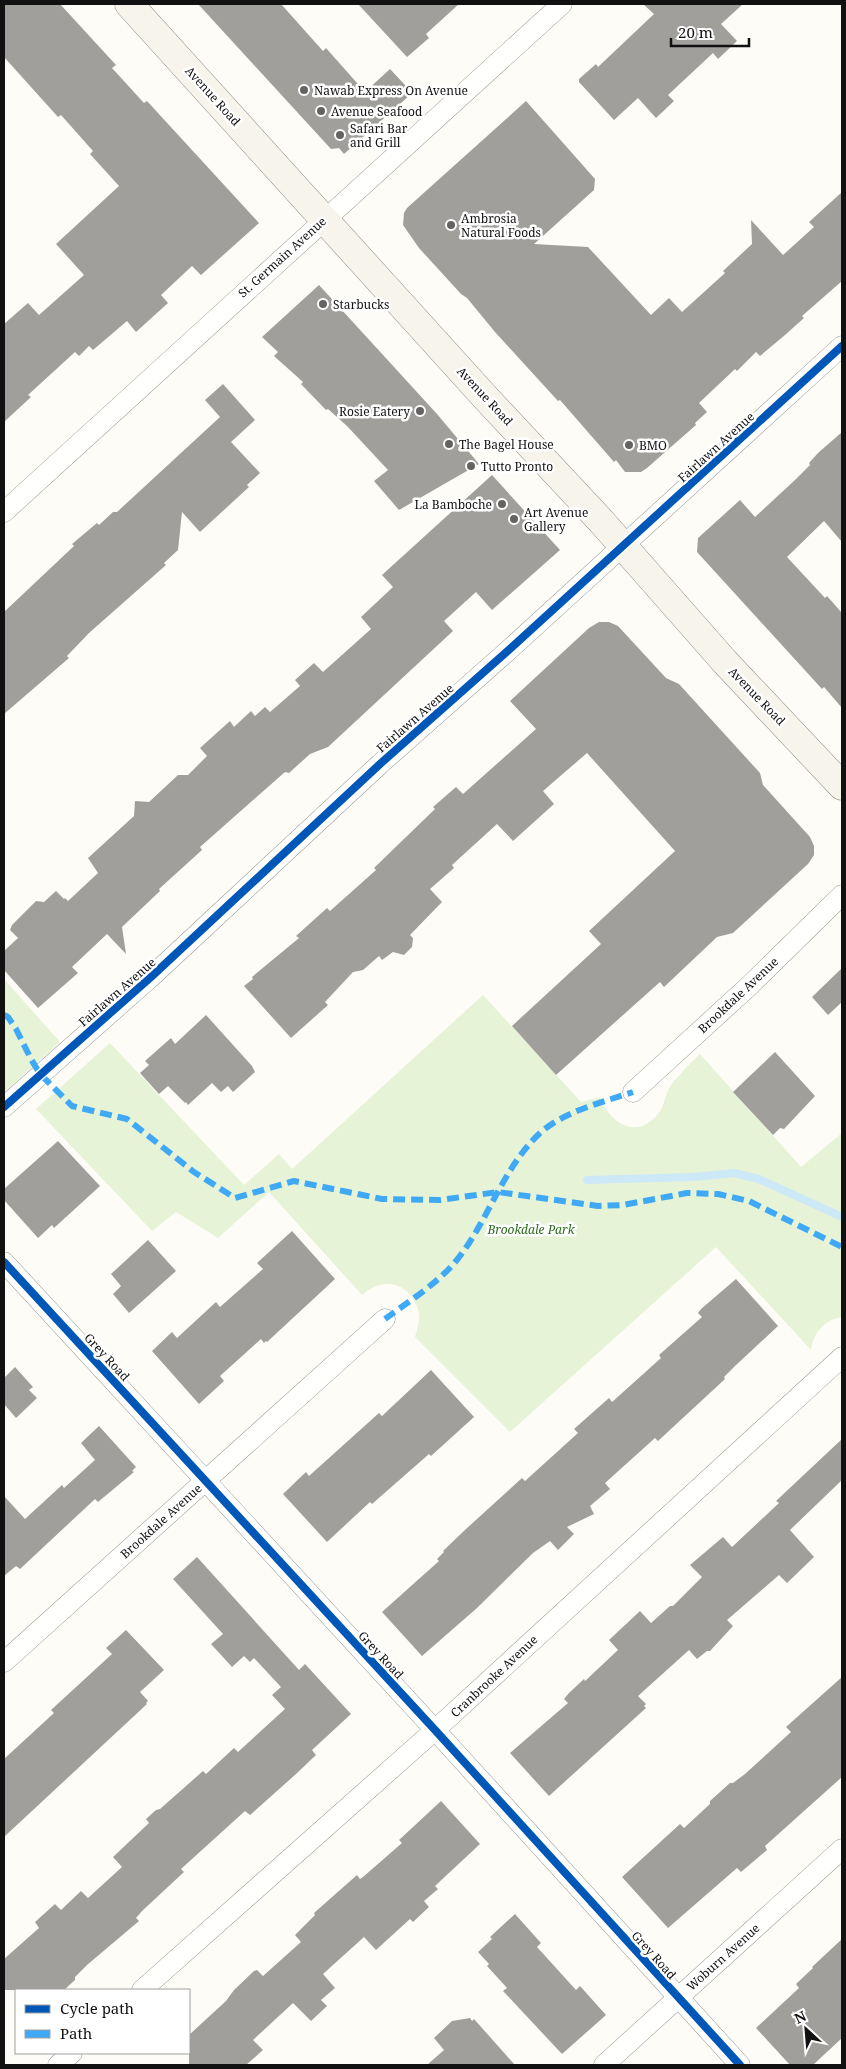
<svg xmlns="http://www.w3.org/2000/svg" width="846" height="2069" font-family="'Noto Serif',serif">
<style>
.green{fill:#e7f3d7}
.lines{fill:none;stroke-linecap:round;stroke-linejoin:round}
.stream{stroke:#cde8f7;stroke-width:8}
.building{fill:#a19f9c}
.minor-casing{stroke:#979795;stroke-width:21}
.secondary-casing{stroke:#8e8d8b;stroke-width:29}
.minor{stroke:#fffffe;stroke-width:20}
.secondary{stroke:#f6f4eb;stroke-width:28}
.quiet{stroke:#3fa9f5;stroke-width:6;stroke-dasharray:12 6;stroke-linecap:butt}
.cycleway-casing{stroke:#fff;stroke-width:11}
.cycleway{stroke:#0057b8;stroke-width:8}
.poi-dot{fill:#646362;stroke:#fff;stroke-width:2}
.labels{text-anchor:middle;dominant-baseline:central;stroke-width:5;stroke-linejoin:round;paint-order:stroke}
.poi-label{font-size:12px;fill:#111;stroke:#fff;text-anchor:start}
.street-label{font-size:12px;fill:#111;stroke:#fff}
.park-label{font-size:12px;font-style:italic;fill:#2f6b1f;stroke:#fff}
</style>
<rect width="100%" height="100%" fill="#fdfcf7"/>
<g class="green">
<path d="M 4,979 L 60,1042 L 5,1091 L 4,1090 Z"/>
<path d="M 483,995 L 581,1102 L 600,1097 C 610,1124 637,1140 658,1114 C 664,1107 664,1100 667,1093 C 669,1087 674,1081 678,1077 C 684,1069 692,1062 700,1054 L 801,1167 L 842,1133 L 842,1317 C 824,1320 814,1332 811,1350 L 716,1247 L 510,1432 L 415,1337 C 417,1330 420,1321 419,1313 C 412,1283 384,1275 362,1295 L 269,1192 L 218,1238 L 176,1212 L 152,1231 L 36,1109 L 110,1043 L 244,1185 L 279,1154 L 292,1169 Z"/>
</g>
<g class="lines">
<path class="stream" d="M 587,1180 L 694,1177 L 734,1173 L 759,1179 L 842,1217"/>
</g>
<g class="building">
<path d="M 4,4 L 60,4 L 116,65 L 112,68 L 144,103 L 147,101 L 259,223 L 201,275 L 192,266 L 161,295 L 168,303 L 136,332 L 127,321 L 93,350 L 89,346 L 79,356 L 75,352 L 28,395 L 31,397 L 4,422 L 4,324 L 28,303 L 39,315 L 84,275 L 56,244 L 119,186 L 90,154 L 93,151 L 61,115 L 58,117 L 4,57 Z"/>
<path d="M 198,4 L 281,4 L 323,51 L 326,48 L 365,92 L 390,69 L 406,86 L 404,88 L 410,95 L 344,154 L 339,148 L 331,149 Z"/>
<path d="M 358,4 L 459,4 L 426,34 L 429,38 L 407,57 Z"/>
<path d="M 643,4 L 743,4 L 721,24 L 737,41 L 718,59 L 713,53 L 668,95 L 674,101 L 656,118 L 638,98 L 614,120 L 579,82 L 579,79 L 596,64 L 598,67 L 654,14 Z"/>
<path d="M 526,101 L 595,179 L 594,190 L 534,244 L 588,247 L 651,315 L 669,298 L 682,312 L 725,273 L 723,271 L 752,244 L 751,220 L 783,255 L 814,227 L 809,222 L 842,192 L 842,281 L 802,316 L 804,318 L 785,335 L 760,356 L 756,352 L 737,371 L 735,369 L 699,403 L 707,412 L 695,423 L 696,425 L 647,468 L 641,472 L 625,472 L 616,460 L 614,462 L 560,400 L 558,401 L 495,332 L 467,298 L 461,294 L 419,248 L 403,225 L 404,213 L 407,208 Z"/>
<path d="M 319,285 L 437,414 L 479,464 L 399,510 L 374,481 L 388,470 L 347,426 L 328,409 L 326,410 L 301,384 L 303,382 L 274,356 L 278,352 L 262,337 Z"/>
<path d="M 223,384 L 255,420 L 231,442 L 260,473 L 247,485 L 249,487 L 200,532 L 182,512 L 178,550 L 164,563 L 166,565 L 89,633 L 67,656 L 69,658 L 4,714 L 4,612 L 74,546 L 72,544 L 97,523 L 99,525 L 113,512 L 117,512 L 220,417 L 205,400 Z"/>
<path d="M 842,432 L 842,542 L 824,521 L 787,557 L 825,598 L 827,596 L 842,613 L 842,708 L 824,687 L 822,689 L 697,552 L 698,538 L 740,500 L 755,517 L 795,480 L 810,465 L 809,463 L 818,453 Z"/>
<path d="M 492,475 L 560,550 L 492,610 L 476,592 L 444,621 L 453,631 L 328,747 L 310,754 L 289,773 L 285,772 L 200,847 L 202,850 L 159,889 L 160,891 L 122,927 L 126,954 L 107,934 L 72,967 L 78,973 L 38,1008 L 4,970 L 4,951 L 18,938 L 10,930 L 12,925 L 36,901 L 44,902 L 56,891 L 64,899 L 65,898 L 68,901 L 98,873 L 88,858 L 134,816 L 135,801 L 149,802 L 178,775 L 188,775 L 207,756 L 200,748 L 230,721 L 234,727 L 251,711 L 255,716 L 265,707 L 270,712 L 300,686 L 295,680 L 314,663 L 323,672 L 371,629 L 361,617 L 393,587 L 382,575 Z"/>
<path d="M 599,622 L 609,622 L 618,626 L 666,678 L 679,684 L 760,773 L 763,785 L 810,837 L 814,846 L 814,855 L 808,864 L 733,933 L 717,937 L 664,987 L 660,982 L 556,1075 L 512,1026 L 601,944 L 589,931 L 675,851 L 587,753 L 543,791 L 554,804 L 513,841 L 497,824 L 452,865 L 454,868 L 430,889 L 442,902 L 410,935 L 413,938 L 412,947 L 404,955 L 393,952 L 382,960 L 379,956 L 363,970 L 353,972 L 325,1002 L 328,1005 L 291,1038 L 244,986 L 253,979 L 252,977 L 299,938 L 296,936 L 327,908 L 330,911 L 376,870 L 374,868 L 435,809 L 433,807 L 456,787 L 463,794 L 536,729 L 510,701 L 589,628 Z"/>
<path d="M 842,968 L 842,1002 L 828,1015 L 812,997 Z"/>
<path d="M 206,1015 L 252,1066 L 255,1072 L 233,1092 L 228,1086 L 221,1092 L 212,1083 L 188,1105 L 186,1102 L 185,1103 L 168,1086 L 159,1094 L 140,1073 L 149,1065 L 145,1061 L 171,1038 L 175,1044 Z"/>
<path d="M 775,1052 L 815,1096 L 784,1129 L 780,1128 L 773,1135 L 733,1092 Z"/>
<path d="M 58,1141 L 100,1186 L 54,1228 L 52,1225 L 38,1238 L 4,1200 L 4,1189 Z"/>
<path d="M 292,1231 L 335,1279 L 267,1342 L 266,1341 L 264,1343 L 261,1339 L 220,1376 L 224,1381 L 199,1404 L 152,1351 L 172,1332 L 177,1338 L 216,1302 L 220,1307 L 263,1269 L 257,1263 Z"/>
<path d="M 148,1240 L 176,1271 L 129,1313 L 113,1294 L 121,1286 L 111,1274 Z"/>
<path d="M 736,1279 L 778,1326 L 735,1366 L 724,1377 L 725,1379 L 658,1441 L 655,1438 L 605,1483 L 610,1489 L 590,1506 L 594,1514 L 567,1527 L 574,1534 L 558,1550 L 550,1541 L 533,1553 L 477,1608 L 422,1656 L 382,1612 L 439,1561 L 437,1559 L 444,1552 L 443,1551 L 466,1529 L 522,1478 L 525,1481 L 578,1433 L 574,1429 L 609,1398 L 612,1402 L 661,1358 L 659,1355 L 702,1317 L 698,1313 L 701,1309 Z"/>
<path d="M 15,1367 L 33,1387 L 29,1390 L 37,1398 L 16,1418 L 4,1404 L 4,1378 Z"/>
<path d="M 431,1370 L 474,1417 L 431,1456 L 429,1454 L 372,1504 L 370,1502 L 327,1542 L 283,1494 L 306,1472 L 309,1476 L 379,1413 L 382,1416 Z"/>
<path d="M 99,1426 L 136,1467 L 132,1471 L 134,1472 L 98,1502 L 95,1499 L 20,1569 L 16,1566 L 4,1576 L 4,1496 L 25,1519 L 62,1485 L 64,1488 L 95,1460 L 81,1443 Z"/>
<path d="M 842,1439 L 842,1480 L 790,1530 L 814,1557 L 787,1583 L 779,1575 L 727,1620 L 733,1626 L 710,1651 L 707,1651 L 697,1659 L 689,1650 L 638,1696 L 646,1704 L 644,1706 L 646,1708 L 549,1796 L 510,1753 L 568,1703 L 564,1699 L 569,1693 L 584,1679 L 585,1681 L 618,1650 L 609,1640 L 640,1611 L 651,1623 L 670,1606 L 673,1606 L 702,1577 L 690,1565 L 723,1537 L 732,1547 L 779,1503 L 776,1501 Z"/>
<path d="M 197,1557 L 299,1670 L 305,1664 L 351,1714 L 312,1750 L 316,1755 L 296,1774 L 250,1815 L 245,1811 L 181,1869 L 184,1872 L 142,1911 L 136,1918 L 139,1921 L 87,1965 L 75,1977 L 75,1980 L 64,1990 L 4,1990 L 4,1959 L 39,1928 L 35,1922 L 55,1904 L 61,1910 L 81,1891 L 88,1898 L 122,1867 L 113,1857 L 149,1823 L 146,1819 L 156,1810 L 160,1809 L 203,1771 L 206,1774 L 234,1748 L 238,1752 L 285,1709 L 272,1695 L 281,1687 L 254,1658 L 250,1662 L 244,1656 L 232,1667 L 211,1644 L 223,1634 L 173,1579 Z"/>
<path d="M 126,1630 L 164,1670 L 140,1692 L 148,1701 L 146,1703 L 147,1704 L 4,1837 L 4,1759 L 54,1713 L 51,1710 L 112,1654 L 106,1648 Z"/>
<path d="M 842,1677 L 842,1777 L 765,1846 L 767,1850 L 741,1872 L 737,1868 L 668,1928 L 622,1877 L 680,1824 L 684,1828 L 710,1804 L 710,1801 L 730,1783 L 733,1783 L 745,1774 L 791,1732 L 786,1727 Z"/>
<path d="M 441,1801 L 480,1844 L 435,1886 L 438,1889 L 424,1901 L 429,1907 L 413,1922 L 410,1919 L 376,1950 L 364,1937 L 323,1974 L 335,1988 L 321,2000 L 327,2006 L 311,2021 L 293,2003 L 253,2040 L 263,2050 L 246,2065 L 189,2065 L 189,2035 L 226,2001 L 234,1990 L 254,1971 L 257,1970 L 263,1976 L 301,1942 L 295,1935 L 315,1915 L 314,1913 L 357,1875 L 360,1879 L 363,1877 L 402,1843 L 399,1840 Z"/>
<path d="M 515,1914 L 541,1943 L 537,1947 L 576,1990 L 580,1986 L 606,2015 L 562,2054 L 503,1991 L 507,1988 L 487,1966 L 489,1964 L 478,1952 L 492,1939 L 490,1937 Z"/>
<path d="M 842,1939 L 842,2038 L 813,2065 L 790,2065 L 756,2028 L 799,1988 L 796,1984 L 813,1968 L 812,1967 Z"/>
<path d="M 470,2018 L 472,2021 L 474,2019 L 515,2065 L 427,2065 L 444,2050 L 434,2038 L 452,2021 Z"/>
</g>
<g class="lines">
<defs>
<g id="minor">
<path d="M 4,512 L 562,4"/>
<path d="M 633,1092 L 748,987 L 842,895"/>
<path d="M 4,1107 L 151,977 L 380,764 L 511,648 L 842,346"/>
<path d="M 4,1262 L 435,1730 L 740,2065"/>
<path d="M 4,1662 L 385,1319"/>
<path d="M 142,1990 L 435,1730 L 842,1357"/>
<path d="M 58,2065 L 72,2053"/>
<path d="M 604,2065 L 842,1849"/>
</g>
<path id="secondary" d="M 129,4 L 485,397 L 601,521 L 725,662 L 842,786"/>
</defs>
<use href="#minor" class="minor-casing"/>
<use href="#secondary" class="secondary-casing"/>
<use href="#minor" class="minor"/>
<use href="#secondary" class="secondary"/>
<g class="quiet">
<path d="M 4,1015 L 8,1017 L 16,1029 L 31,1059 L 40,1074 L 72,1106 L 127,1119 L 194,1172 L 235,1198 L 294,1181 L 382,1199 L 440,1200 L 498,1192 L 598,1206 L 623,1205 L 687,1193 L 718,1194 L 749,1201 L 842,1247"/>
<path d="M 385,1319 C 408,1302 438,1283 456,1261 C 488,1222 502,1169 539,1134 C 562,1112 603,1102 633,1092"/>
</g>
<defs>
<g id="cycleway">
<path d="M 4,1107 L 151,977 L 380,764 L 511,648 L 842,346"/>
<path d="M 4,1262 L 435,1730 L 740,2065"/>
</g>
</defs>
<use href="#cycleway" class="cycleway-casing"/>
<use href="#cycleway" class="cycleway"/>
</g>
<g class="poi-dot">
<circle cx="304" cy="90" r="5"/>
<circle cx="321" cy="111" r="5"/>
<circle cx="340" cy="135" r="5"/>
<circle cx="451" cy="225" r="5"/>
<circle cx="323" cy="304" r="5"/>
<circle cx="420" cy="411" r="5"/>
<circle cx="449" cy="444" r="5"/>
<circle cx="629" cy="445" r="5"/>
<circle cx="471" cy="466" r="5"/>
<circle cx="502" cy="504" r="5"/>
<circle cx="514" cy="519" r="5"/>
</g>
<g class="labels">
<g class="poi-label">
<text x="314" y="90">Nawab Express On Avenue</text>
<text x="331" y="111">Avenue Seafood</text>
<text x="350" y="128">Safari Bar<tspan x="350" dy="14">and Grill</tspan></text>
<text x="461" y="218">Ambrosia<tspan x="461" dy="14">Natural Foods</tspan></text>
<text x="333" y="304">Starbucks</text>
<text x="410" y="411" text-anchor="end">Rosie Eatery</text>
<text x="459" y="444">The Bagel House</text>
<text x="639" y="445">BMO</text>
<text x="481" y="466">Tutto Pronto</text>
<text x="492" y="504" text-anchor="end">La Bamboche</text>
<text x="524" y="512">Art Avenue<tspan x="524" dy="14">Gallery</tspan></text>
</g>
<g class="street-label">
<text transform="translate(213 96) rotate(48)">Avenue Road</text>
<text transform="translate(282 257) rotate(-42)">St. Germain Avenue</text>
<text transform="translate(485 396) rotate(47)">Avenue Road</text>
<text transform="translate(716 447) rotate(-42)">Fairlawn Avenue</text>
<text transform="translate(757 696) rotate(46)">Avenue Road</text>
<text transform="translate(415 718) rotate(-41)">Fairlawn Avenue</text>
<text transform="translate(117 992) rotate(-41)">Fairlawn Avenue</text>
<text transform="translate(738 995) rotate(-43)">Brookdale Avenue</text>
<text transform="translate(107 1357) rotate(47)">Grey Road</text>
<text transform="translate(161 1521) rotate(-42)">Brookdale Avenue</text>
<text transform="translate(381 1655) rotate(47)">Grey Road</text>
<text transform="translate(494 1676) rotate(-43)">Cranbrooke Avenue</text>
<text transform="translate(654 1955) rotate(48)">Grey Road</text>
<text transform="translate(723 1957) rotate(-42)">Woburn Avenue</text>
</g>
<g class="park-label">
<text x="531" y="1229">Brookdale Park</text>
</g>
</g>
<rect width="846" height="2069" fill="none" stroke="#111111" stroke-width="10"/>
<rect x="15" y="1989" width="175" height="65" fill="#ffffff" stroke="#a0a0a0"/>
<rect x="25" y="2005" width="25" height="8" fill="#0057b8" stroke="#a0a0a0"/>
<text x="60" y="2014" font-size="15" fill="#111111">Cycle path</text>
<rect x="25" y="2030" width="25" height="8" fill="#3fa9f5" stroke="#a0a0a0"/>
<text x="60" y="2039" font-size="15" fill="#111111">Path</text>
<g transform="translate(806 2029) rotate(334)" stroke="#ffffff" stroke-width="4" paint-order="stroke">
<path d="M0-4L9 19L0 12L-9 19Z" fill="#111111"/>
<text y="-8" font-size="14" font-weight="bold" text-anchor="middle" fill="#111111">N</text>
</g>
<path d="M671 38v8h78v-8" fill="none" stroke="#111111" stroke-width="2.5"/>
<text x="678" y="38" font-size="15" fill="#111111" stroke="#ffffff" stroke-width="4" paint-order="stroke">20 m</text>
</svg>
